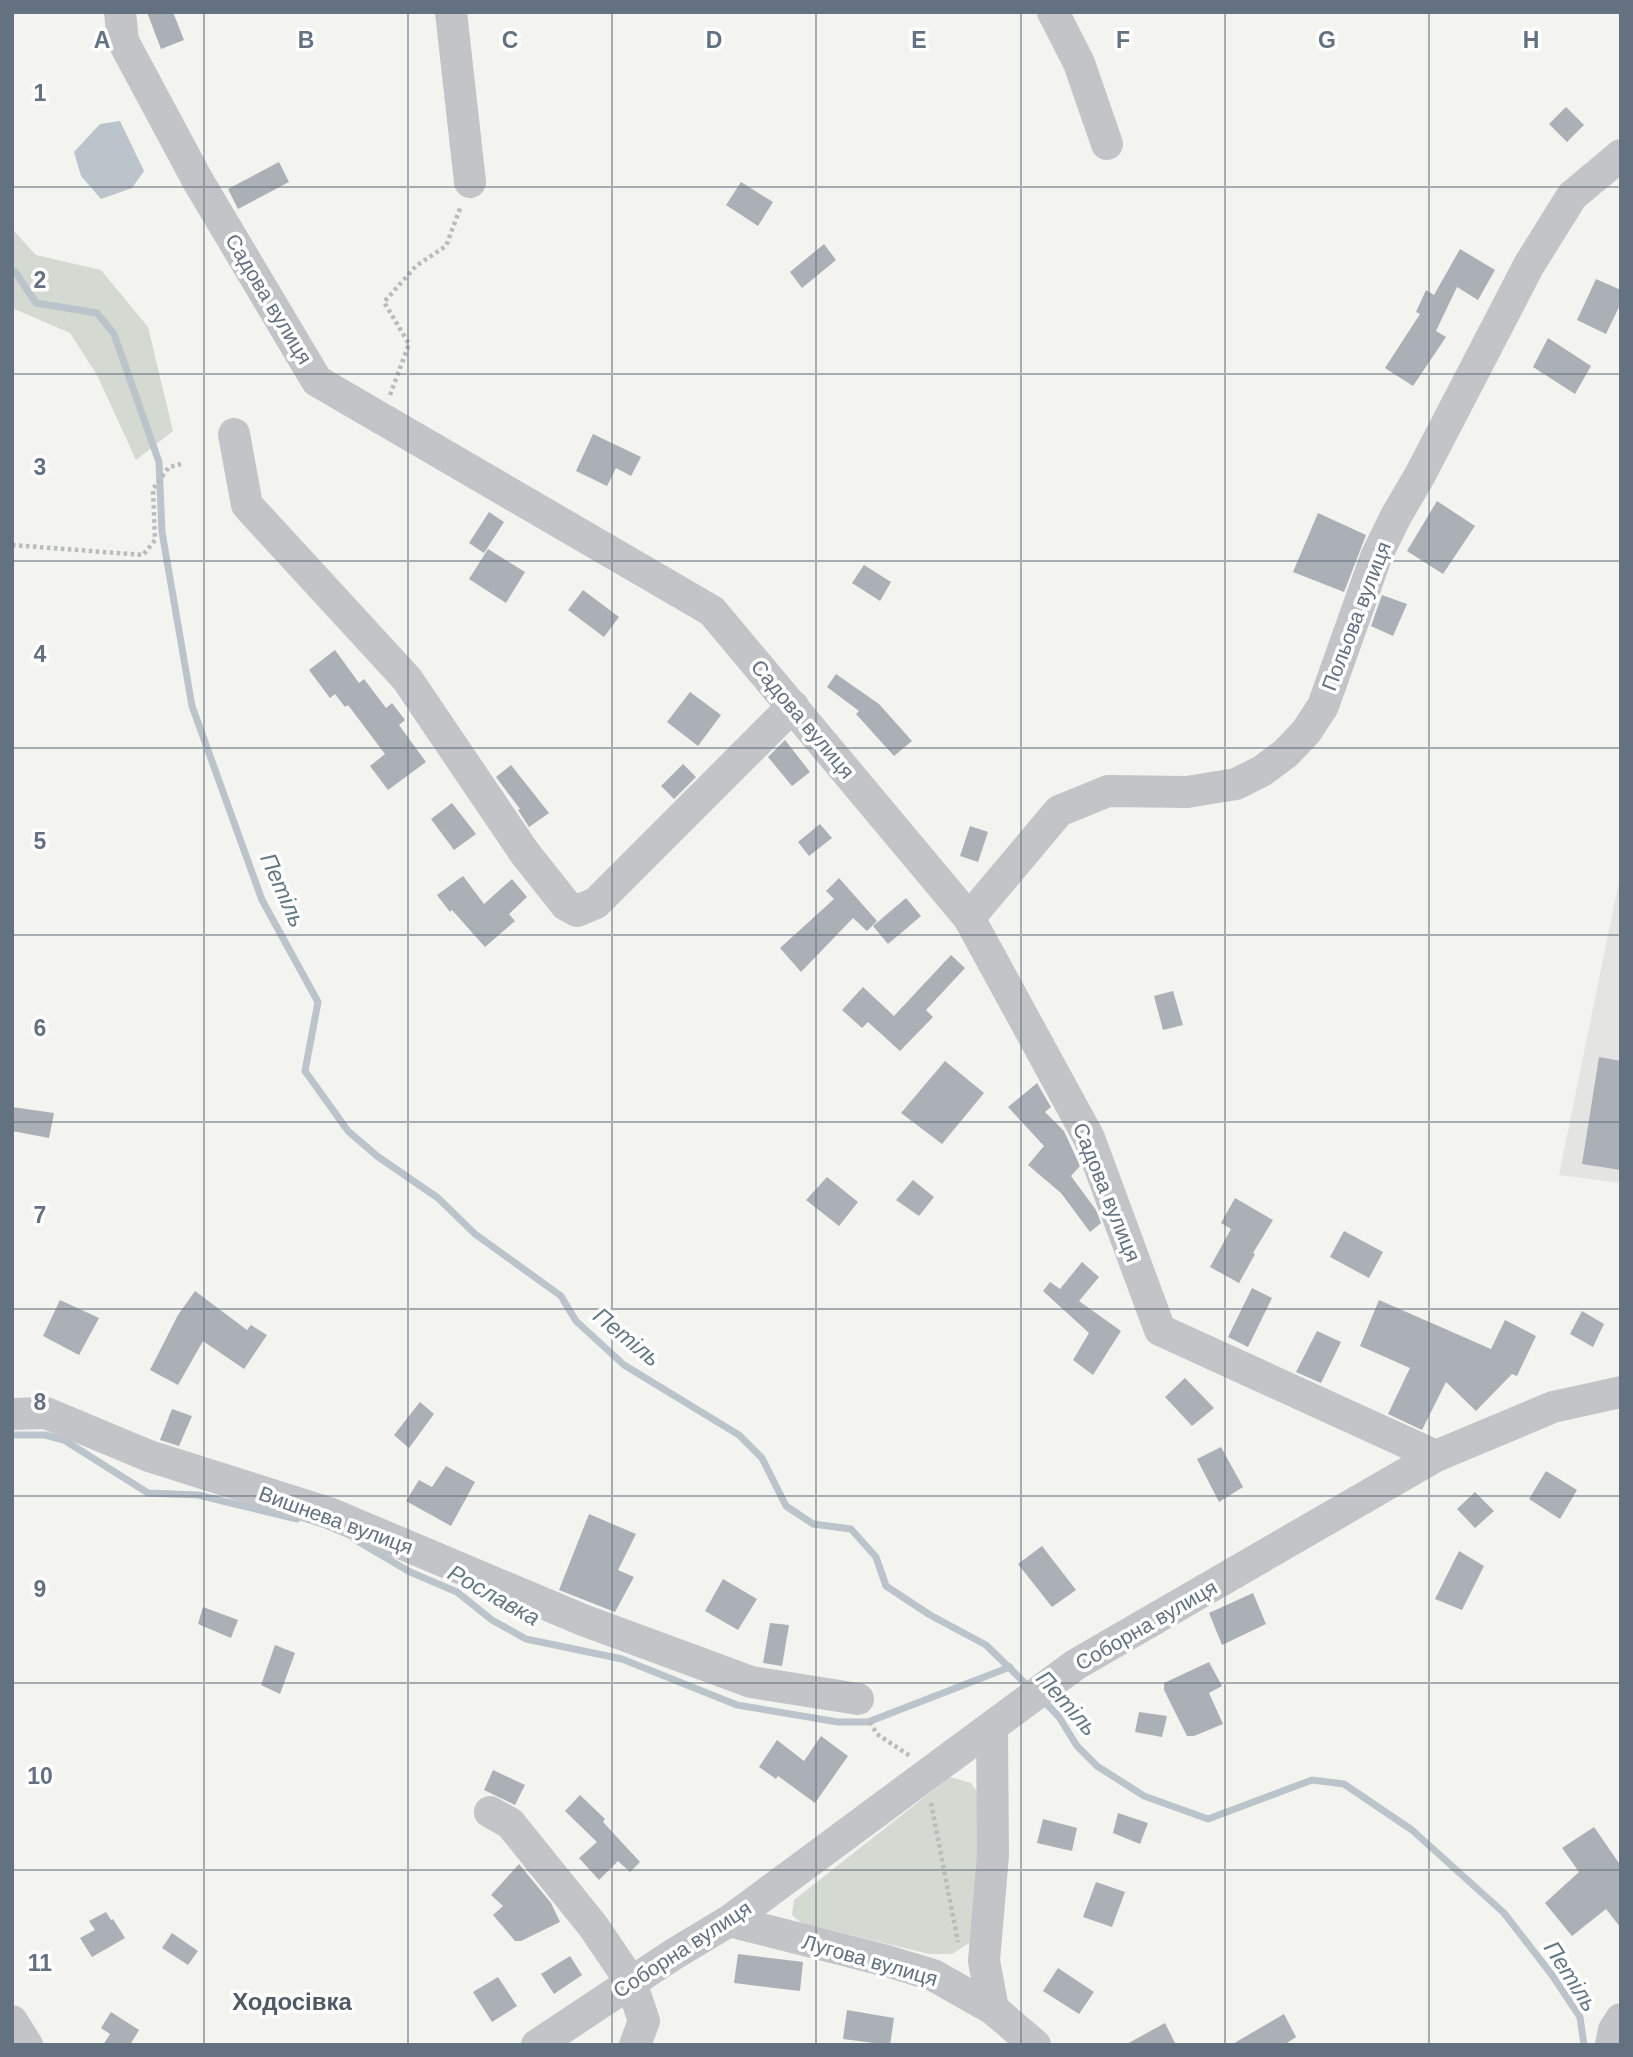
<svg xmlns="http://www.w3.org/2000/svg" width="1633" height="2057" font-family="Arial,sans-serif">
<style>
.built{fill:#e4e5e3}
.green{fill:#d4dad1}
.water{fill:#bac4ca}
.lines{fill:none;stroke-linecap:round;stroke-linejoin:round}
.stream{stroke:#bac4ca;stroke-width:7}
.building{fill:#aab0b5}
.path{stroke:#b9bbbd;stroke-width:4.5;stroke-dasharray:3.5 3.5;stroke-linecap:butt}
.minor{stroke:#c2c4c8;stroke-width:32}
.grid{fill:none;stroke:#647180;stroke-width:2;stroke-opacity:0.55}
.labels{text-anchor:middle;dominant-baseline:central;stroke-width:7;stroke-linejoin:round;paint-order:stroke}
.street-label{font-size:21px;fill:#647180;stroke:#fff}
.water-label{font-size:23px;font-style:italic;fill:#647984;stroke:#fff}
.quarter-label{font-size:24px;font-weight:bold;fill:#515b65;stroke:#fff}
.grid-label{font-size:23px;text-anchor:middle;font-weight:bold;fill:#647180;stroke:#fff;stroke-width:7;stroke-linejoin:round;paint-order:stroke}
</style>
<rect width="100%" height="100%" fill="#f3f4f0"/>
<path class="built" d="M 1621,871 L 1621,1183 L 1559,1175 Z"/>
<g class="green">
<path d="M 12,229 L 36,255 L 101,270 L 148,327 L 173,431 L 136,460 L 97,375 L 70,333 L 12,308 Z"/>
<path d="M 950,1777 L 971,1783 L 980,1796 L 975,1939 L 952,1954 L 929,1954 L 801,1923 L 792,1915 L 794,1900 Z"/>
</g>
<path class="water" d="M 120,121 L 144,171 L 132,188 L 101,199 L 81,176 L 74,152 L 100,124 Z"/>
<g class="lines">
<g class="stream">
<path d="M 12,270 L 16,273 L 36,303 L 97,313 L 114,334 L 159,462 L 162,532 L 192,706 L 262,900 L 318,1002 L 305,1071 L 348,1131 L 377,1156 L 438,1198 L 475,1234 L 561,1296 L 576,1321 L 624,1365 L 739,1435 L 762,1458 L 786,1506 L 813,1524 L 851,1529 L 876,1557 L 886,1586 L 930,1615 L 986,1645 L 1029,1687"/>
<path d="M 12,1435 L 45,1435 L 64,1440 L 148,1493 L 198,1495 L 297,1519"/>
<path d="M 354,1539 L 410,1572 L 457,1592 L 492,1620 L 526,1639 L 622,1659 L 737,1705 L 838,1722 L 868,1722 L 1010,1667"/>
<path d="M 1043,1700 L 1059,1717 L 1077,1746 L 1097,1766 L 1144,1796 L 1208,1819 L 1312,1780 L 1344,1784 L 1412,1830 L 1504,1913 L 1552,1975 L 1580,2017 L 1584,2045"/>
</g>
</g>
<g class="building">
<path d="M 147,12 L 173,12 L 184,40 L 161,49 Z"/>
<path d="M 1566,107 L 1584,125 L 1567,142 L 1549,124 Z"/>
<path d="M 279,162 L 289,182 L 238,209 L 228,189 Z"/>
<path d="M 741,182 L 773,202 L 758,226 L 726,205 Z"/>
<path d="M 824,244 L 836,260 L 802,288 L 790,272 Z"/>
<path d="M 1460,249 L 1495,270 L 1478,300 L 1457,287 L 1436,331 L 1446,337 L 1413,386 L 1385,368 L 1420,314 L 1416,312 L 1426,290 L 1434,295 Z"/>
<path d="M 1596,279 L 1621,290 L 1621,303 L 1606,334 L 1577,320 Z"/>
<path d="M 1548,338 L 1591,366 L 1575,394 L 1533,367 Z"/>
<path d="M 593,434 L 641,457 L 631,476 L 616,468 L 607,486 L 576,471 Z"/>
<path d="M 1437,501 L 1475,526 L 1443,574 L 1407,551 Z"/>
<path d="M 489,512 L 504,522 L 484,553 L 469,543 Z"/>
<path d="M 1318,513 L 1366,535 L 1344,592 L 1293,572 Z"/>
<path d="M 488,549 L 525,572 L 506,603 L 469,579 Z"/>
<path d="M 864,565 L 891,582 L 880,601 L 852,583 Z"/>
<path d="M 583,590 L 619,617 L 604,637 L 568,610 Z"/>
<path d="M 1382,595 L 1407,604 L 1393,636 L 1371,626 Z"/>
<path d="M 335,650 L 359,683 L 364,679 L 386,708 L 392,703 L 405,720 L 399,725 L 426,762 L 388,790 L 370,766 L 385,754 L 348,705 L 345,707 L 335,694 L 330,698 L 309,670 Z"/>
<path d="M 836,674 L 879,704 L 912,741 L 894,756 L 856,714 L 859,711 L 827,687 Z"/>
<path d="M 690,692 L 721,715 L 698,746 L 667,722 Z"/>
<path d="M 785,740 L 810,772 L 792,786 L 768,757 Z"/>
<path d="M 683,764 L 696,777 L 674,799 L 661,786 Z"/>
<path d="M 511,765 L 549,813 L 529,827 L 518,810 L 520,809 L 496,777 Z"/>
<path d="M 452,803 L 476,834 L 454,850 L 431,819 Z"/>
<path d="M 820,824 L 832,838 L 809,856 L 798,842 Z"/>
<path d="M 970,826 L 988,832 L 978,862 L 960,856 Z"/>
<path d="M 463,876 L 484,904 L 512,879 L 527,897 L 509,914 L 515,921 L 485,947 L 452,910 L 450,912 L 437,895 Z"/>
<path d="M 839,878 L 877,921 L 867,931 L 853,918 L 801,972 L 780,948 L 834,899 L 826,891 Z"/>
<path d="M 906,898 L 921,916 L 888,944 L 873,926 Z"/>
<path d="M 951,955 L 965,968 L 926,1010 L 933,1017 L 900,1051 L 868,1022 L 862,1028 L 842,1010 L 863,987 L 894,1016 Z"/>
<path d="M 1173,991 L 1183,1025 L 1163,1030 L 1154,996 Z"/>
<path d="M 1599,1057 L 1621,1061 L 1621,1170 L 1582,1164 Z"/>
<path d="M 945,1061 L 984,1093 L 942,1144 L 901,1113 Z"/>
<path d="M 1037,1083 L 1051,1107 L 1045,1112 L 1064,1131 L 1080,1166 L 1071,1176 L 1096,1210 L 1101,1223 L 1090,1232 L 1061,1193 L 1028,1165 L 1044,1146 L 1008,1107 Z"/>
<path d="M 12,1107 L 54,1113 L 49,1138 L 12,1131 Z"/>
<path d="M 827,1177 L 858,1202 L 839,1226 L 806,1200 Z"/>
<path d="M 913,1180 L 934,1197 L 919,1216 L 896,1200 Z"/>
<path d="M 1235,1198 L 1273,1220 L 1253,1253 L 1255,1254 L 1239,1283 L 1210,1267 L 1231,1229 L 1221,1223 Z"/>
<path d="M 1344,1231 L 1383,1252 L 1369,1278 L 1330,1257 Z"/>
<path d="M 1082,1262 L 1099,1277 L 1079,1301 L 1121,1331 L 1093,1375 L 1073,1360 L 1089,1333 L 1043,1291 L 1050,1282 L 1060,1289 Z"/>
<path d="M 1252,1288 L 1272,1298 L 1248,1347 L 1228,1337 Z"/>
<path d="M 195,1291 L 247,1330 L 251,1325 L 267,1335 L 244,1369 L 203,1341 L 178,1385 L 150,1370 L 178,1315 Z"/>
<path d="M 60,1300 L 99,1318 L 79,1355 L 43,1336 Z"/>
<path d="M 1379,1300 L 1491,1349 L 1505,1320 L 1536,1336 L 1517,1376 L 1512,1374 L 1476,1411 L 1446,1382 L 1422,1430 L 1388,1414 L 1410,1368 L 1360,1346 Z"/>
<path d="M 1582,1311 L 1604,1324 L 1593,1347 L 1570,1334 Z"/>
<path d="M 1317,1331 L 1341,1342 L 1321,1383 L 1296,1372 Z"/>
<path d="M 1185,1378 L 1214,1408 L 1192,1426 L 1165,1397 Z"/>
<path d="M 420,1402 L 434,1414 L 409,1448 L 394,1435 Z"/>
<path d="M 172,1409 L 192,1416 L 179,1446 L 160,1440 Z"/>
<path d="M 1221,1447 L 1243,1487 L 1219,1502 L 1197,1459 Z"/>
<path d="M 446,1466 L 475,1482 L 451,1526 L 406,1501 L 419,1480 L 432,1487 Z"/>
<path d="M 1546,1471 L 1577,1490 L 1560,1519 L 1529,1499 Z"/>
<path d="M 1475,1492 L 1494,1511 L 1475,1528 L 1457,1509 Z"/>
<path d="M 589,1514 L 636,1534 L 618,1570 L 634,1577 L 615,1612 L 559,1590 Z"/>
<path d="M 1042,1546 L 1076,1590 L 1052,1607 L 1018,1564 Z"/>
<path d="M 1459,1551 L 1484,1566 L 1462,1610 L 1435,1599 Z"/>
<path d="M 723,1579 L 757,1599 L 738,1630 L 705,1611 Z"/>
<path d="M 1253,1593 L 1266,1624 L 1222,1645 L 1209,1613 Z"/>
<path d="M 203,1607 L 238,1620 L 231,1638 L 198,1624 Z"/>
<path d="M 770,1623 L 789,1625 L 782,1666 L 763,1663 Z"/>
<path d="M 275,1645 L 295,1653 L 280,1694 L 261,1685 Z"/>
<path d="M 1209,1662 L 1222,1686 L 1209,1693 L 1223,1724 L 1194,1736 L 1187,1736 L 1164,1690 L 1164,1683 Z"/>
<path d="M 1139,1712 L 1167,1716 L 1162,1737 L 1135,1732 Z"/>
<path d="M 821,1736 L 848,1756 L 815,1803 L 778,1776 L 776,1779 L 759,1767 L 777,1740 L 804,1761 Z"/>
<path d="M 493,1770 L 525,1785 L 515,1805 L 484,1790 Z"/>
<path d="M 580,1795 L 605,1819 L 603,1822 L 640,1862 L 630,1872 L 618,1861 L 599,1880 L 579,1858 L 597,1842 L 565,1811 Z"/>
<path d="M 1118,1813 L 1148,1823 L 1140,1844 L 1113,1833 Z"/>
<path d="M 1043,1819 L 1077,1828 L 1072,1851 L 1037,1843 Z"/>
<path d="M 1594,1827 L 1621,1866 L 1621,1928 L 1606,1909 L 1572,1936 L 1545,1903 L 1579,1872 L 1562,1848 Z"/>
<path d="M 519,1864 L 551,1903 L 560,1922 L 521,1941 L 515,1941 L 493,1915 L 503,1906 L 491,1895 Z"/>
<path d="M 1096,1882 L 1125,1892 L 1112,1927 L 1083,1917 Z"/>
<path d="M 106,1912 L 111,1920 L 113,1919 L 125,1938 L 92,1957 L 80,1938 L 95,1930 L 89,1921 Z"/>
<path d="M 172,1933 L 198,1951 L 188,1965 L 162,1948 Z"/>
<path d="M 738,1954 L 803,1962 L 800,1991 L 734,1983 Z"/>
<path d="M 570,1956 L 582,1975 L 554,1994 L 541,1974 Z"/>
<path d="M 1058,1968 L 1094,1992 L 1079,2014 L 1043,1991 Z"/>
<path d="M 498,1977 L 517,2006 L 492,2022 L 473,1992 Z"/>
<path d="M 847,2010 L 894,2018 L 890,2045 L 843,2039 Z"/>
<path d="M 111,2012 L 139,2030 L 130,2045 L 103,2045 L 110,2034 L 101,2028 Z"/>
<path d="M 1284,2014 L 1296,2037 L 1284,2045 L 1231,2045 Z"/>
<path d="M 1165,2023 L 1176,2045 L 1125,2045 Z"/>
</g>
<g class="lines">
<g class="path">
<path d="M 390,395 L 409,344 L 384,302 L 416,266 L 446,246 L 461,206"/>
<path d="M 12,545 L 143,555 L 155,540 L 153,489 L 169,467 L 181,464"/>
<path d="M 870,1722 L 877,1734 L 910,1756"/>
<path d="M 931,1803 L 958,1942"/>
</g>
<g class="minor">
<path d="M 120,12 L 123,41 L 198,181 L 317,381 L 712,611 L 969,918 L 1089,1138 L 1160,1330 L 1436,1456"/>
<path d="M 451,12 L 470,182"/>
<path d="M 1053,12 L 1079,63 L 1107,144"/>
<path d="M 234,434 L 247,505 L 407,679 L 524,852 L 566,905 L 577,911 L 596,903 L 793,706"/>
<path d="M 969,918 L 1059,811 L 1108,791 L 1187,792 L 1236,784 L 1262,771 L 1285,754 L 1306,732 L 1323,706 L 1376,557 L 1396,516 L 1420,475 L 1529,265 L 1572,196 L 1621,155"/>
<path d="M 12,1414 L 46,1413 L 149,1456 L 329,1513 L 583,1620 L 751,1682 L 858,1699"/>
<path d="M 992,1728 L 993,1855 L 984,1961 L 993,2009"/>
<path d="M 490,1812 L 510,1823 L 593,1926 L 631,1982 L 644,2021 L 635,2045"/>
<path d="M 729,1921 L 887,1961 L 933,1975 L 993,2009 L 1035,2045"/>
<path d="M 12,2021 L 27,2045"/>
<path d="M 537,2045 L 674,1954 L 729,1921 L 1075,1665 L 1436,1456 L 1553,1407 L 1621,1392"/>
<path d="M 1611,2045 L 1614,2030 L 1621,2019"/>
</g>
</g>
<path class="grid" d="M 204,12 L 204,2045M 408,12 L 408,2045M 612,12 L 612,2045M 816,12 L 816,2045M 1021,12 L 1021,2045M 1225,12 L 1225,2045M 1429,12 L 1429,2045M 12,187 L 1621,187M 12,374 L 1621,374M 12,561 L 1621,561M 12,748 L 1621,748M 12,935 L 1621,935M 12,1122 L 1621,1122M 12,1309 L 1621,1309M 12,1496 L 1621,1496M 12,1683 L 1621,1683M 12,1870 L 1621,1870"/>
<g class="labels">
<g class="street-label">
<text transform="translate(269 299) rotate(59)">Садова вулиця</text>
<text transform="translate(1356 616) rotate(-69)">Польова вулиця</text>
<text transform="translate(803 719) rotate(50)">Садова вулиця</text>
<text transform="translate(1107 1192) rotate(68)">Садова вулиця</text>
<text transform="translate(336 1520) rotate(20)">Вишнева вулиця</text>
<text transform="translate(1146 1625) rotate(-30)">Соборна вулиця</text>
<text transform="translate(682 1949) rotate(-33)">Соборна вулиця</text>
<text transform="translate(870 1960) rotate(16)">Лугова вулиця</text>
</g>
<g class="water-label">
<text transform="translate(283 890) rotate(66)">Петіль</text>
<text transform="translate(627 1337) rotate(39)">Петіль</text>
<text transform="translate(494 1595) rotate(29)">Рославка</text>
<text transform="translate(1067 1703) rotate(48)">Петіль</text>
<text transform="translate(1571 1976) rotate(57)">Петіль</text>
</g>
<g class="quarter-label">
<text x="292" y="2001">Ходосівка</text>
</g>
</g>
<g class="grid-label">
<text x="102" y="48">A</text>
<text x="306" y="48">B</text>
<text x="510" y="48">C</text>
<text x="714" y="48">D</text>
<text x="919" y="48">E</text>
<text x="1123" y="48">F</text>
<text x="1327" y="48">G</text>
<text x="1531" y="48">H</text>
<text x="40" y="101">1</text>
<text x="40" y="288">2</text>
<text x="40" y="475">3</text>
<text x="40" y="662">4</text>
<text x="40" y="849">5</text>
<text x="40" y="1036">6</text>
<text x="40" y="1223">7</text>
<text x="40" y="1410">8</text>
<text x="40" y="1597">9</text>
<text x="40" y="1784">10</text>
<text x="40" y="1971">11</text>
</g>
<rect width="1633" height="2057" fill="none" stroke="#647180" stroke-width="28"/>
</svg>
